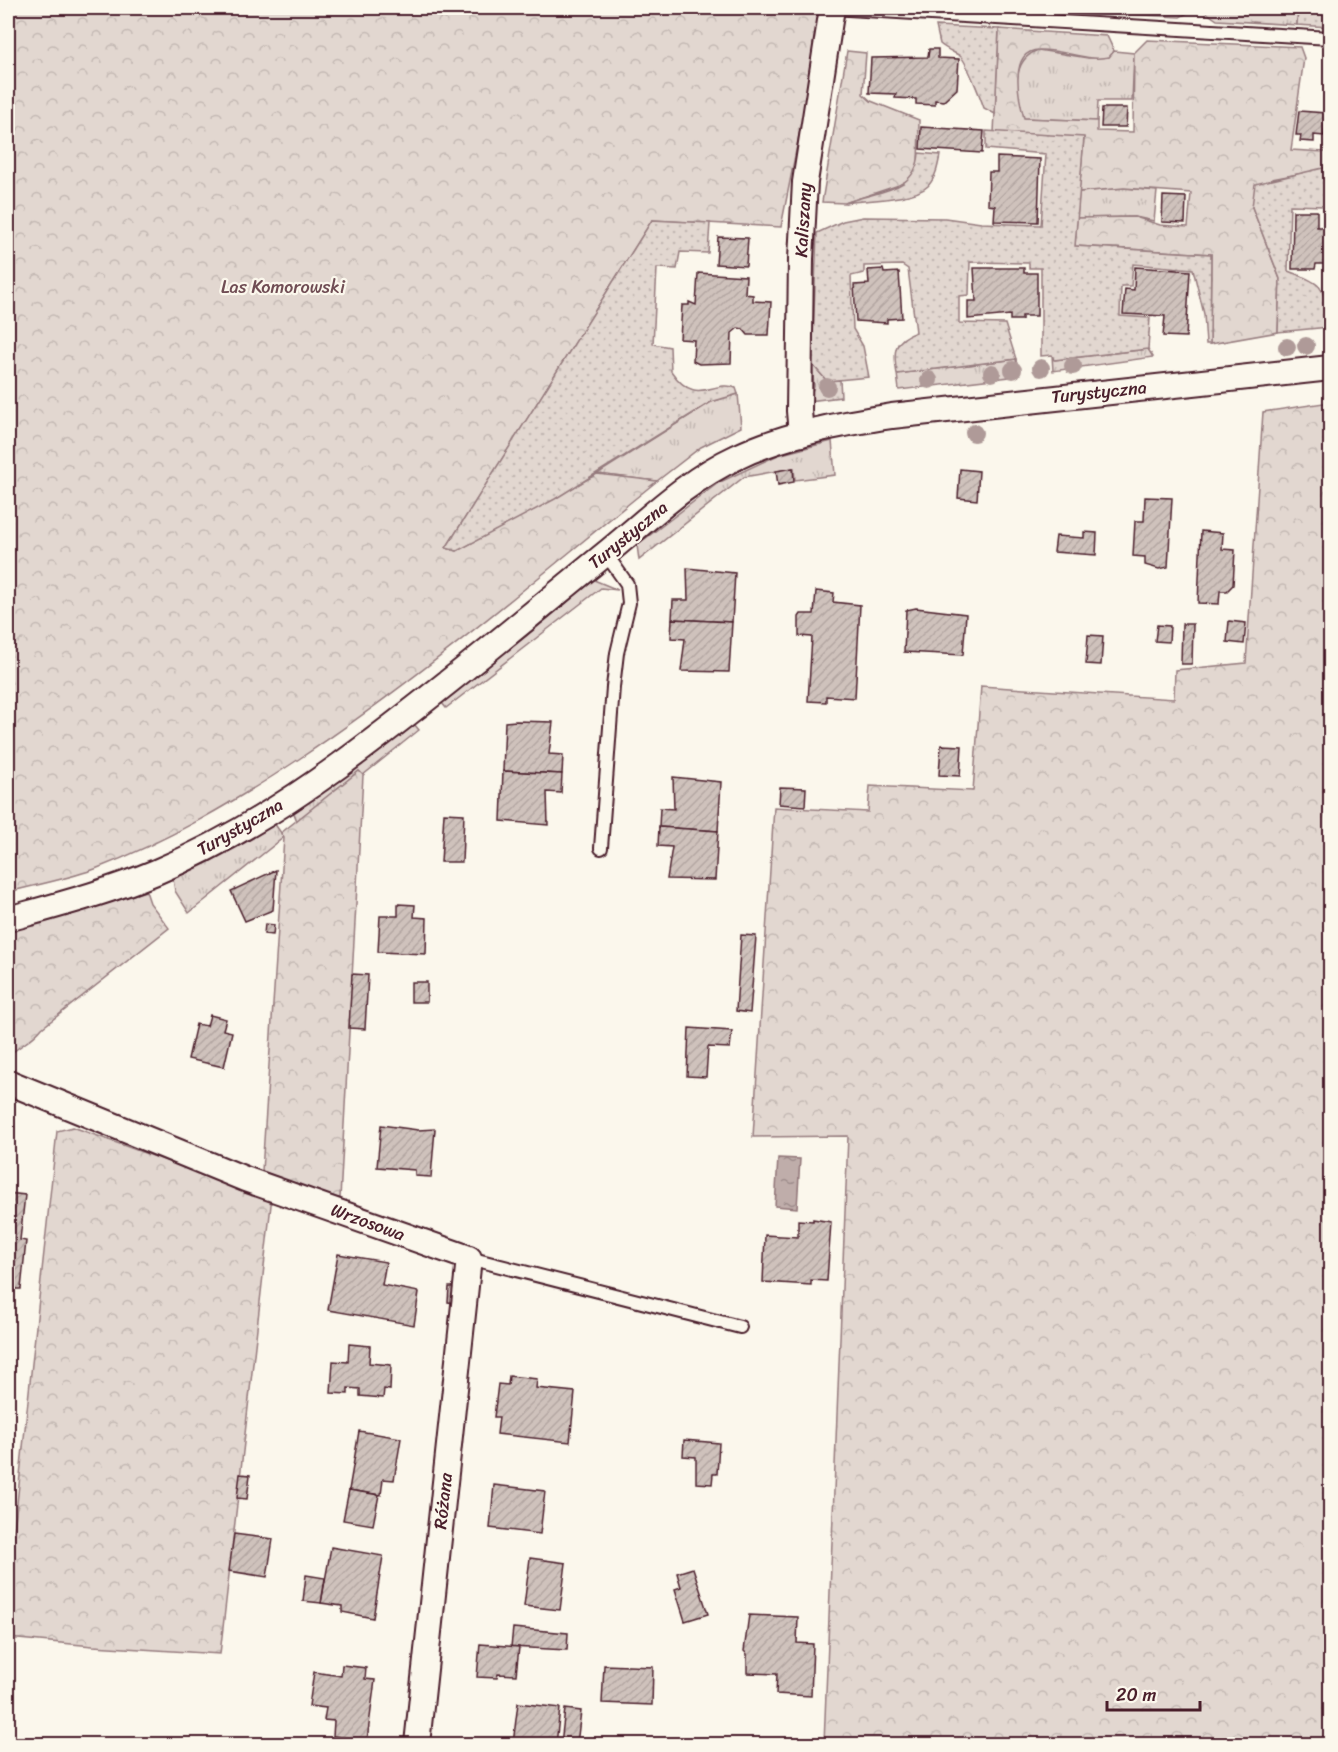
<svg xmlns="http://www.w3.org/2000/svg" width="1338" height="1752" font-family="Sriracha,sans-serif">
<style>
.grass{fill:url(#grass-tufts);stroke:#967b7e;stroke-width:1.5}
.forest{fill:url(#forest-crowns);stroke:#967b7e;stroke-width:1.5}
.garden{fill:url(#garden-dots);stroke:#967b7e;stroke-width:1.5}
.water{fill:url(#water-ripples);stroke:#907477;stroke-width:1.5}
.building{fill:url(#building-hatch);stroke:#4a1f2b;stroke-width:1.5}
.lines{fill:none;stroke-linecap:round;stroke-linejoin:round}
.service-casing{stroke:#4a1f2b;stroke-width:16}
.minor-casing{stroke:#4a1f2b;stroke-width:28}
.service{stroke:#fbf7ec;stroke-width:12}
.minor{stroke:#fbf7ec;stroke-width:24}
.tree{fill:#af9a98}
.labels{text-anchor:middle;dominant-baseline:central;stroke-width:4.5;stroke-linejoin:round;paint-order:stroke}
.street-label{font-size:18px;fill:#4a1f2b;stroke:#fbf7ec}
.park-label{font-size:18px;fill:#704d54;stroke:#fbf7ec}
</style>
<defs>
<pattern id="grass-tufts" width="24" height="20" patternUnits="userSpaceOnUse" patternTransform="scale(1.5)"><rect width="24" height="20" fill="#e2d7d0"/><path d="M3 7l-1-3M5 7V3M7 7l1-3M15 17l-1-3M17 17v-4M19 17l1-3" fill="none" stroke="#c3b8b3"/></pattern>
<pattern id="forest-crowns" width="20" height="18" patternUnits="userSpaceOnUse" patternTransform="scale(1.5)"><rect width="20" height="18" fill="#e2d7d0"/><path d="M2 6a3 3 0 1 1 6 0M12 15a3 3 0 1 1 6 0" fill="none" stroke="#c3b8b3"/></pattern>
<pattern id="garden-dots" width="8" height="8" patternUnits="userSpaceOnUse" patternTransform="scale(1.5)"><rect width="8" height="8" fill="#e2d7d0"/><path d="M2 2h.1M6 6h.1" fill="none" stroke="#c3b8b3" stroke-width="1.8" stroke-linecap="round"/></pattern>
<pattern id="water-ripples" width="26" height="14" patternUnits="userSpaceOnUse" patternTransform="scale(1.5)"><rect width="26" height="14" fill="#bfadaa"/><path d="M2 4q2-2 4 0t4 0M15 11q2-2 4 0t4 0" fill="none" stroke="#9d8c8b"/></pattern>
<pattern id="building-hatch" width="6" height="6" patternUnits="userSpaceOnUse" patternTransform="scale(1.5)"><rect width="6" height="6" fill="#cfc2bc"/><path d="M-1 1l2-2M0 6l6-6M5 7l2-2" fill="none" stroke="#b3a6a2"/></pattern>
</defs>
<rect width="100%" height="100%" fill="#fbf7ec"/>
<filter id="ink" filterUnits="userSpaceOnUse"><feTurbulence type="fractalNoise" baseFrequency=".0167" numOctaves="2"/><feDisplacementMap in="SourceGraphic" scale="12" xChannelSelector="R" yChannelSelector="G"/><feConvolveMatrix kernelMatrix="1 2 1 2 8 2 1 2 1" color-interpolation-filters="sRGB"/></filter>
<g filter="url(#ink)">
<g class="grass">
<path d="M 1013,8 L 1197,8 L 1180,17 Z"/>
<path d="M 1200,8 L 1298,8 L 1297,25 L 1217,20 Z"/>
<path d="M 1038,50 L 1088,58 L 1109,57 L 1114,51 L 1134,53 L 1132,101 L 1098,101 L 1097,121 L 1023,118 C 1017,94 1009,61 1038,50 Z"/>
<path d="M 1124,188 L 1157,191 L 1154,221 L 1135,217 L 1077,218 L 1079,192 Z"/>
<path d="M 1148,349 L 1153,357 L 1053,371 L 1052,355 L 1055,360 Z"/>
<path d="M 1016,359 L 1018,376 L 899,390 L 897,374 Z"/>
<path d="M 812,364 L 827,381 L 840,380 L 841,397 L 808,401 L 814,387 Z"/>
<path d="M 738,394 L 741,427 L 701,447 L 657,481 L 597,474 L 711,402 Z"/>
<path d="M 832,441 L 835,475 L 795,480 L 794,468 L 744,477 L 639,560 L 637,545 L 718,483 L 778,455 Z"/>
<path d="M 594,580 L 618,590 L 601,588 L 446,708 L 442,703 Z"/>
<path d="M 414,724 L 419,730 L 363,775 L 359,771 L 297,821 L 293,811 L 355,770 Z"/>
<path d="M 274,823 L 284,837 L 189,913 L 175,891 L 173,879 Z"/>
</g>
<g class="forest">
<path d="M 8,8 L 824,8 L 781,227 L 652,220 L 446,548 L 457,551 L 597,474 L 657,481 C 539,576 425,675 299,759 C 234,802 168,841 95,869 C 67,879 36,885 8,892 Z"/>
<path d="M 999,29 L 1107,36 L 1114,51 L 1109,57 C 1085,62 1063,49 1039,50 C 1008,51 1019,100 1024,118 L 1097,121 L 1097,131 L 1133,132 L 1134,53 L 1147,40 L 1300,47 L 1304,58 L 1291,150 L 1325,152 L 1330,56 L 1330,168 L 1272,179 L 1252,207 L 1280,279 L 1278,332 L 1210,344 L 1211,254 L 1075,246 L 1077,218 L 1135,217 L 1160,225 L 1188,227 L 1191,193 L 1124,188 L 1079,192 L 1084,138 L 994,133 Z"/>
<path d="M 847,51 L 866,53 L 863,94 L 871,101 L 919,120 L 918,168 L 910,179 L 899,185 L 845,203 L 822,202 Z"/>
<path d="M 1330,402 L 1330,1744 L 824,1744 L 848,1136 L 753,1137 L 774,807 L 868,812 L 870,786 L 973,791 L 981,686 L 1174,699 L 1175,670 L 1246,663 L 1263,412 Z"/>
<path d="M 359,771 L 363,775 L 340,1198 L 334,1199 L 262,1171 L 284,838 L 281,833 Z"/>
<path d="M 146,891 L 150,903 L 169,928 L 42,1028 C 33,1040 19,1046 8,1056 L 8,932 Z"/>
<path d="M 73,1127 L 241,1188 L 272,1196 L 220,1654 L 93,1646 L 8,1638 L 8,1587 L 57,1131 Z"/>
</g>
<g class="garden">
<path d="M 1298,8 L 1330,8 L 1330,27 L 1297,25 Z"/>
<path d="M 936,26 L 999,29 L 995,114 L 984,108 C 981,99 966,60 960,56 C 953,52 946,49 940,44 Z"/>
<path d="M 986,131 L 1084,137 L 1075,246 L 1211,254 L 1210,344 L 1206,344 L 1204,314 L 1193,269 L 1133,264 L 1131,286 L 1121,286 L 1120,316 L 1150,318 L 1148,349 L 1054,360 L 1052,355 L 1041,356 L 1041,268 L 1029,268 L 1029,263 L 970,262 L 969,295 L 959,296 L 959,323 L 1005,324 L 1016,359 L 897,374 C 893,352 893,340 916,332 L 908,269 L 902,265 L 864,266 L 864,273 L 851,276 L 853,329 L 863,346 L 869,377 L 827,381 L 812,364 L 817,233 L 843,221 L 863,217 L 945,218 L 981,223 L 1041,225 L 1046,154 L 986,149 Z"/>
<path d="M 919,153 L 940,155 C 938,166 936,177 928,186 C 914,200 865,200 845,203 C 876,190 916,194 919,153 Z"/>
<path d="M 1323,168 L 1330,168 L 1330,217 L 1325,217 L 1325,206 L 1290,205 L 1288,271 C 1328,286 1323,286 1329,327 L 1278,332 L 1280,279 L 1252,207 L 1255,184 Z"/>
<path d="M 652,220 L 710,223 L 708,253 L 680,252 L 677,269 L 657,268 L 653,344 L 670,347 L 671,371 C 697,409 713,378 736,388 L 738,394 L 711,402 L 555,499 L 457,551 L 446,548 Z"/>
</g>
<path class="water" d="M 778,1158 L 800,1159 L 797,1208 L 775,1206 Z"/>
<g class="building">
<path d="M 929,49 L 938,49 L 938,58 L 959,59 L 957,89 L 944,101 L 935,100 L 935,105 L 916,104 L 916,99 L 895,98 L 896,94 L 869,93 L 871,58 L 928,57 Z"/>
<path d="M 1102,108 L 1127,108 L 1126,127 L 1101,127 Z"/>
<path d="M 1299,111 L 1326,113 L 1324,136 L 1314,135 L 1314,142 L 1300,141 L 1301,135 L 1296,135 Z"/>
<path d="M 921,127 L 984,131 L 982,153 L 920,149 Z"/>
<path d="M 997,157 L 1040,159 L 1038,222 L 994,221 L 995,206 L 988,205 L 989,172 L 997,172 Z"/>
<path d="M 1163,196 L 1186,197 L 1185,223 L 1162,222 Z"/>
<path d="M 1293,211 L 1317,211 L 1317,227 L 1329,227 L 1330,223 L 1330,285 L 1327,285 L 1328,264 L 1316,264 L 1315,269 L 1292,269 Z"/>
<path d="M 718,237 L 748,238 L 746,266 L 716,264 Z"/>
<path d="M 1135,267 L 1190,271 L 1186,337 L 1163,336 L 1165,316 L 1123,314 L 1125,289 L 1134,290 Z"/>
<path d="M 974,268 L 1024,268 L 1024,273 L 1037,273 L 1037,316 L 1022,316 L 1022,320 L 1010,320 L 1010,315 L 968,319 L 968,301 L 976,301 Z"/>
<path d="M 883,269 L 884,273 L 899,272 L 902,318 L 887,319 L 887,323 L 856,321 L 854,285 L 869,284 L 868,270 Z"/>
<path d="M 698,273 L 746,276 L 745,294 L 753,295 L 753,301 L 771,302 L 769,335 L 748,335 L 743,329 L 738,328 L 732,333 L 731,363 L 699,364 L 693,361 L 694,340 L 680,339 L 682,305 L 689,305 L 689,302 L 696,305 Z"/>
<path d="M 793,468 L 794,482 L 778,485 L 776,471 Z"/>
<path d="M 960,469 L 979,471 L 977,500 L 958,498 Z"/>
<path d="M 1145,497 L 1172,498 L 1168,567 L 1159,569 L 1145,565 L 1145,557 L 1133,556 L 1135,521 L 1144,521 Z"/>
<path d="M 1201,531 L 1223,533 L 1222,549 L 1235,550 L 1233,585 L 1227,591 L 1220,591 L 1219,604 L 1198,603 Z"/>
<path d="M 1084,532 L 1097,533 L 1096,555 L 1054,552 L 1056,536 L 1084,538 Z"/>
<path d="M 687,568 L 735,573 L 732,622 L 672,619 L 673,600 L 688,600 Z"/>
<path d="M 816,591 L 834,593 L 833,602 L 860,605 L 855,698 L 826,696 L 826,702 L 808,701 L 812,637 L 799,636 L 799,617 L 801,614 L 814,614 Z"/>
<path d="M 916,608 L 966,614 L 963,655 L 904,652 L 906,610 Z"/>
<path d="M 672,619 L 732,622 L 729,672 L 681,671 L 685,639 L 671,638 Z"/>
<path d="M 1229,621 L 1246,623 L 1244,644 L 1227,642 Z"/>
<path d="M 1182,624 L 1193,624 L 1192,664 L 1181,664 Z"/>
<path d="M 1157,625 L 1170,626 L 1169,642 L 1155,641 Z"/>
<path d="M 1088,635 L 1103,636 L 1101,665 L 1086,664 Z"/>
<path d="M 516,721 L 553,722 L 549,754 L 563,755 L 562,774 L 503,771 L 505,722 Z"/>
<path d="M 941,745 L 962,746 L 960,776 L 939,775 Z"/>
<path d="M 503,771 L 562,774 L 561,793 L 547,792 L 548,825 L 501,821 Z"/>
<path d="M 673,777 L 721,782 L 718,831 L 659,827 L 660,808 L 674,809 Z"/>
<path d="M 780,787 L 806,788 L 805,806 L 779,804 Z"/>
<path d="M 444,813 L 464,814 L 462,862 L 441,862 Z"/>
<path d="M 659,827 L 718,831 L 715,880 L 667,879 L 672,847 L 658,846 Z"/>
<path d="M 276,870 L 273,910 L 245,921 L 231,891 Z"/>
<path d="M 398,904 L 415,905 L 414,917 L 427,918 L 426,954 L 378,952 L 380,916 L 398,916 Z"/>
<path d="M 265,924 L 274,925 L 273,935 L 264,934 Z"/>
<path d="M 741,935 L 756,936 L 750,1013 L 736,1011 Z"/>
<path d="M 352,974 L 368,975 L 365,1029 L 349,1028 Z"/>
<rect x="411" y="982" width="16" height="20"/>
<path d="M 210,1015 L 226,1019 L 223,1030 L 232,1032 L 224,1067 L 188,1059 L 196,1024 L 207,1026 Z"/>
<path d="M 689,1028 L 732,1031 L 730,1048 L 708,1047 L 706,1077 L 687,1076 Z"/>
<path d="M 381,1125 L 418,1130 L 435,1129 L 431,1177 L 415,1176 L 415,1170 L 377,1167 Z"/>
<path d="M 8,1193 L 25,1195 L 20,1240 L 26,1241 L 21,1289 L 13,1289 L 12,1296 L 8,1295 Z"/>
<path d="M 813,1219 L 831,1222 L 827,1281 L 811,1280 L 811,1285 L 763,1282 L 765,1235 L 798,1237 L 798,1220 L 813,1221 Z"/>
<path d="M 338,1254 L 386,1262 L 382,1285 L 419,1292 L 414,1325 L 328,1310 Z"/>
<path d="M 449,1287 L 457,1287 L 455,1303 L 448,1302 Z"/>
<path d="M 349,1344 L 370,1346 L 369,1363 L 391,1365 L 390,1390 L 384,1389 L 383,1398 L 360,1396 L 360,1389 L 348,1388 L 348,1394 L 331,1393 L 333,1361 L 348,1362 Z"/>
<path d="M 509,1376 L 537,1379 L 536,1388 L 575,1392 L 570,1442 L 497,1434 L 499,1417 L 494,1417 L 498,1384 L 508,1385 Z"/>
<path d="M 359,1431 L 401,1438 L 394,1480 L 383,1479 L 381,1495 L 349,1490 Z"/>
<path d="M 684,1440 L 719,1443 L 717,1474 L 713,1474 L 712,1484 L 696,1483 L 696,1457 L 683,1456 Z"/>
<path d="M 240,1474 L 250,1475 L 247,1499 L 237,1498 Z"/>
<path d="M 494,1485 L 545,1491 L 540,1534 L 490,1528 Z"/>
<path d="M 349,1490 L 379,1495 L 373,1525 L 343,1520 Z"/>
<path d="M 234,1534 L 273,1539 L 267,1577 L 229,1571 Z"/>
<path d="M 331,1547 L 383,1556 L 373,1618 L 342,1612 L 342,1606 L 321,1603 Z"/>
<path d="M 530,1558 L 566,1563 L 560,1610 L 524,1606 Z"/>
<path d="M 693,1568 L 708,1614 L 685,1621 L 675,1589 L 681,1587 L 677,1573 Z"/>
<path d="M 306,1575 L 325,1578 L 321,1603 L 303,1601 Z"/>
<path d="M 749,1615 L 798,1617 L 797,1643 L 813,1644 L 811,1696 L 776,1694 L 777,1674 L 747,1673 L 747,1654 L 744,1651 Z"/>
<path d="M 513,1628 L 568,1633 L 567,1650 L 511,1647 Z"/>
<path d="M 480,1644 L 519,1647 L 516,1675 L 498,1674 L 497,1678 L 477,1677 Z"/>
<path d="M 342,1665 L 366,1668 L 365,1679 L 375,1680 L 367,1740 L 333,1736 L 334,1721 L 324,1720 L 326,1708 L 309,1706 L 314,1672 L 341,1676 Z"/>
<path d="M 604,1665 L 653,1667 L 652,1705 L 602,1703 Z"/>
<path d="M 518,1703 L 560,1708 L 556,1744 L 513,1744 Z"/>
<path d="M 565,1709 L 581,1711 L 577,1744 L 561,1744 Z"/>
</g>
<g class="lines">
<defs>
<g id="service">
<path d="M 832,8 L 1330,38"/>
<path d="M 601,848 L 613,687 L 617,653 L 629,603 L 627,584 L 606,554"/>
<path d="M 469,1258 L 740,1327"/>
</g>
<g id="minor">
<path d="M 801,434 L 799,411 L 801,259 L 805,182 L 832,8"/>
<path d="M 8,919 C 58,905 108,892 156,872 C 218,846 285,805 340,765 C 430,699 517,626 604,555 C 646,521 687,480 737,457 C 785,434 840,424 892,416 L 1330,368"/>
<path d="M 8,1082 L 245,1179 L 469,1258 L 417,1744"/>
</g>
</defs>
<use href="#service" class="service-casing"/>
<use href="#minor" class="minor-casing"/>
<use href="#service" class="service"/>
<use href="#minor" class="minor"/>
</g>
<g class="tree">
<circle cx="1306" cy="346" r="9"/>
<circle cx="1287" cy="347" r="9"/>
<circle cx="1073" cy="366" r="9"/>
<circle cx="1041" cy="368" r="9"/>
<circle cx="1013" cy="370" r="9"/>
<circle cx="992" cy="373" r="9"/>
<circle cx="929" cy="380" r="9"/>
<circle cx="827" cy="387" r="9"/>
<circle cx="974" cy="433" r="9"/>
</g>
</g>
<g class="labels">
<g class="street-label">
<text transform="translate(803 220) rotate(-87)">Kaliszany</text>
<text transform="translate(1099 392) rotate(-6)">Turystyczna</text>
<text transform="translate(628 535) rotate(-39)">Turystyczna</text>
<text transform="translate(240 827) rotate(-30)">Turystyczna</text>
<text transform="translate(368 1222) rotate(20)">Wrzosowa</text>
<text transform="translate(443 1501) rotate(-84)">Różana</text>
</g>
<g class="park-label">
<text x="283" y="287">Las Komorowski</text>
</g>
</g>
<rect width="1338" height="1752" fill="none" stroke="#fbf7ec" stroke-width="30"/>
<rect x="15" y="15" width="1308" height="1722" fill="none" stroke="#4a1f2b" stroke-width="2" filter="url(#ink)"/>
<path d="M1107 1701v9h93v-9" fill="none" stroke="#4a1f2b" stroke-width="3"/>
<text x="1116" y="1701" font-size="18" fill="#4a1f2b" stroke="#fbf7ec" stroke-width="4.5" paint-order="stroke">20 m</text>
</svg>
